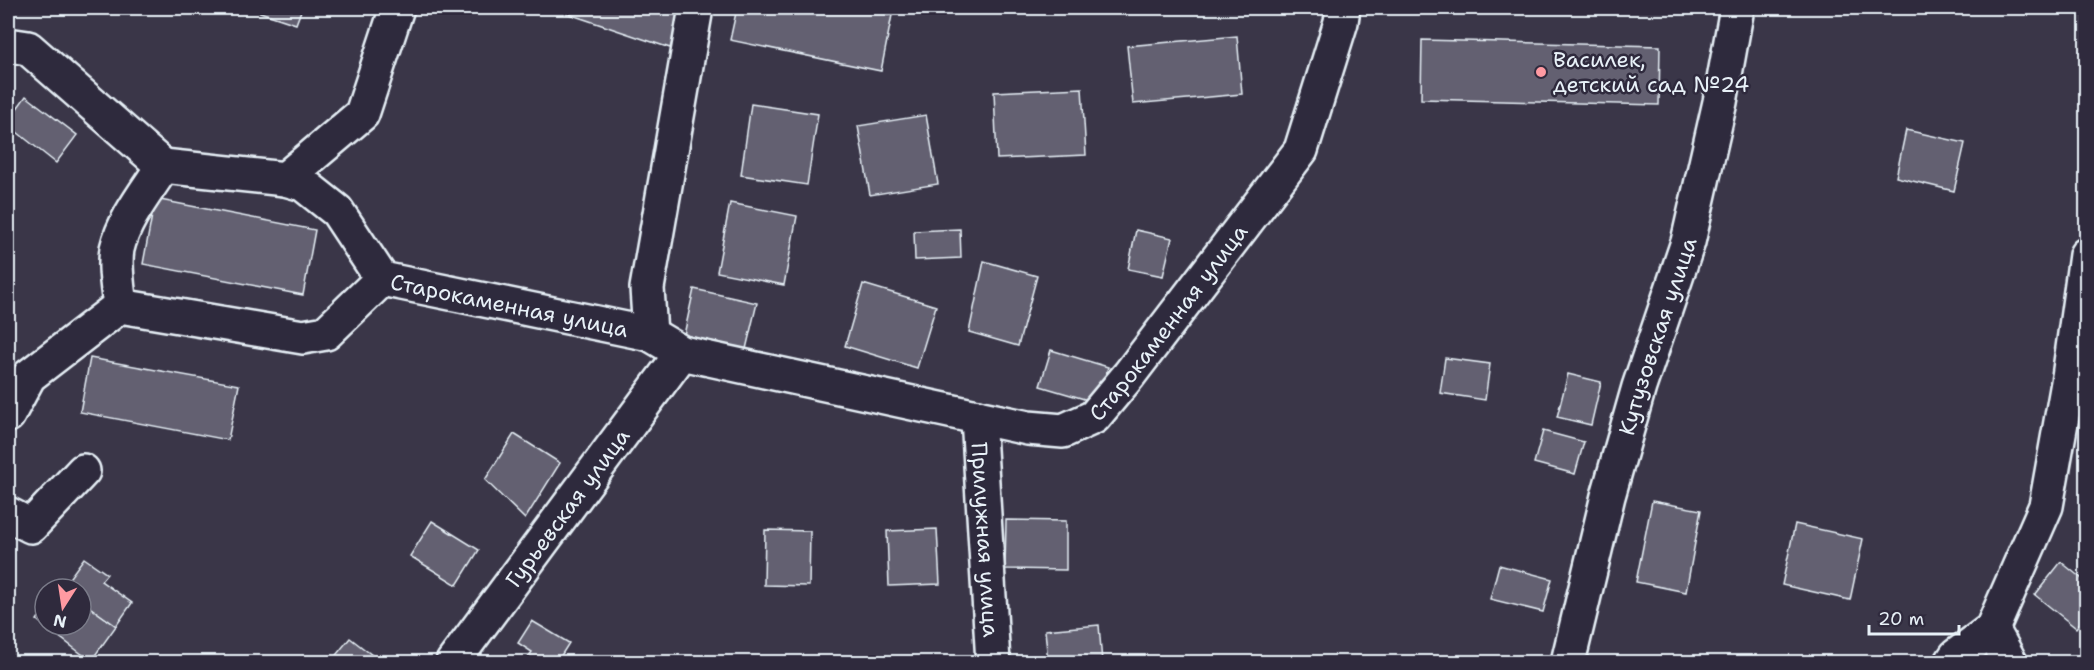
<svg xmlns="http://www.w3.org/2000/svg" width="2094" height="670" font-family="'Shantell Sans',sans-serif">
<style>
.building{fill:#636171;stroke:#e8f1f8;stroke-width:1.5}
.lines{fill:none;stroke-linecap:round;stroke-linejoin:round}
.minor-casing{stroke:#e8f1f8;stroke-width:38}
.minor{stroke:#2f2a3d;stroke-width:33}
.poi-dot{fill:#ff9aa2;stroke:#2f2a3d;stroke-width:2}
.labels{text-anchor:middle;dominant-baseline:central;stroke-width:5;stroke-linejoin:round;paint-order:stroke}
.poi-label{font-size:22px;fill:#e8f1f8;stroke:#2f2a3d;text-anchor:start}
.street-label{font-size:22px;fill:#e8f1f8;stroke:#2f2a3d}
</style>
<rect width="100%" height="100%" fill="#3a3648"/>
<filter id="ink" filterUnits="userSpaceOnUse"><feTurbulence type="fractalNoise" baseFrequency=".0167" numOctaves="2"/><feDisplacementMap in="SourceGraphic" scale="12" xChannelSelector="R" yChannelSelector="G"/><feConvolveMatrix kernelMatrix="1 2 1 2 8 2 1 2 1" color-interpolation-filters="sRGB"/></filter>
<g filter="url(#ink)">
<g class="building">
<path d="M 248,8 L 302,8 L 296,24 Z"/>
<path d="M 551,8 L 684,8 L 670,48 Z"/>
<path d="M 737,8 L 853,8 L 892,15 L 881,71 L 730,40 Z"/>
<path d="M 1237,36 L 1242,94 L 1133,104 L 1127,46 Z"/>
<path d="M 1422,40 L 1660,46 L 1659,105 L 1421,99 Z"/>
<path d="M 1082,88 L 1086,155 L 997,159 L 994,92 Z"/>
<path d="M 26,96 L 77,135 L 56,163 L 8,125 L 8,121 Z"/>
<path d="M 751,104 L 818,114 L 807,185 L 741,175 Z"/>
<path d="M 926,115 L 938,184 L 870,195 L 858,126 Z"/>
<path d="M 1906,130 L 1965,143 L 1954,191 L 1896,177 Z"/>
<path d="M 155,199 L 315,230 L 303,295 L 143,264 Z"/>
<path d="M 730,203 L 797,216 L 784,285 L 717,272 Z"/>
<path d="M 960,229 L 961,258 L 915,260 L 914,231 Z"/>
<path d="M 1136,230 L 1172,238 L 1163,276 L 1128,269 Z"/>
<path d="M 984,261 L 1037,276 L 1018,346 L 969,332 Z"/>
<path d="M 863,284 L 936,306 L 917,368 L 845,346 Z"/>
<path d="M 694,289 L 757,303 L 746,349 L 684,335 Z"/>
<path d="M 1051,350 L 1108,367 L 1098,403 L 1040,386 Z"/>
<path d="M 90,358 L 239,385 L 228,440 L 80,412 Z"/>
<path d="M 1445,358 L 1490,364 L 1485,400 L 1440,393 Z"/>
<path d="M 1568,374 L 1601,382 L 1591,425 L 1557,417 Z"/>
<path d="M 1543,431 L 1584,442 L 1575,474 L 1534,463 Z"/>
<path d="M 514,434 L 560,463 L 525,519 L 485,480 Z"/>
<path d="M 1652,501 L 1701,510 L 1686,592 L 1636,582 Z"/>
<path d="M 1006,520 L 1066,521 L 1066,570 L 1005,569 Z"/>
<path d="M 432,521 L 479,550 L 457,585 L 410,556 Z"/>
<path d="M 1795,524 L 1863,539 L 1850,600 L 1782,585 Z"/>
<path d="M 937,529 L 940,584 L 889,586 L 887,531 Z"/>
<path d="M 765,530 L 810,531 L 809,586 L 764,585 Z"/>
<path d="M 84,558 L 107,574 L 101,581 L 132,603 L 116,626 L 81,601 L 81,589 L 62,588 Z"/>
<path d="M 2061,562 L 2086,582 L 2086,615 L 2076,628 L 2035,595 Z"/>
<path d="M 1499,565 L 1552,579 L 1543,612 L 1490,599 Z"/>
<path d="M 81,601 L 116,626 L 91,661 L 37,620 L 45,609 L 45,625 L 81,625 Z"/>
<path d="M 532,621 L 569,643 L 557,662 L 525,662 L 532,652 L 518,643 Z"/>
<path d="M 1099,625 L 1102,662 L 1048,662 L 1045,630 Z"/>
<path d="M 350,638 L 381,662 L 335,662 L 332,660 Z"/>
</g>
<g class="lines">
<defs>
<g id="minor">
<path d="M 8,45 L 28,48 L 163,166 C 147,191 124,219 117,249 C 114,267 118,288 120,306"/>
<path d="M 163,166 L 285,179 L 303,184 L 337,211 L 382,279"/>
<path d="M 285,179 L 362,114 L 397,8"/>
<path d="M 650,334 L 647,288 L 696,8"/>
<path id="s1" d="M 8,415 L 29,376 L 120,306 L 303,337 L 326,333 L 382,279 L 650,334 L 682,353 L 1028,428 L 1063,431 L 1094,417 L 1129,375 L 1301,150 L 1341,22 L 1343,8"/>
<path id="s2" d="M 978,417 L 993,662"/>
<path d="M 8,514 L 31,526 L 83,471"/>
<path d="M 1992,629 L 2010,662"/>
<path id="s3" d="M 453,662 L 682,353"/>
<path id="s4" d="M 1568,662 L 1608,496 L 1639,387 L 1688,242 L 1720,102 L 1737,8"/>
<path d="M 1952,662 L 1956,656 L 1992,629 L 2046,506 L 2069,377 L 2086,255"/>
</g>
</defs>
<use href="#minor" class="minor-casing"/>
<use href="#minor" class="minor"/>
</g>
</g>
<circle class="poi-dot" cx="1541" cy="72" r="6"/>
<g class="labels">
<g class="poi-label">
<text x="1553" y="59">Василек,<tspan x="1553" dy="25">детский сад №24</tspan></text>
</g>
<g class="street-label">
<text stroke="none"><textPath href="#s1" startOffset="576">Старокаменная улица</textPath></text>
<text stroke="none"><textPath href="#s1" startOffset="1300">Старокаменная улица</textPath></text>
<text stroke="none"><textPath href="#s4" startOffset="338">Кутузовская улица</textPath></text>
<text stroke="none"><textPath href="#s3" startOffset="192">Гурьевская улица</textPath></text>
<text stroke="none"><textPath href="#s2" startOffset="123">Прилужная улица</textPath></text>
</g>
</g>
<rect width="2094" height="670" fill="none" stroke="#2f2a3d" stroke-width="30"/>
<rect x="15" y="15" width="2064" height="640" fill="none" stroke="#e8f1f8" stroke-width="2" filter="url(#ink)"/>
<g transform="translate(63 607) rotate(192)"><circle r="28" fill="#2f2a3d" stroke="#797a88" stroke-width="1.5"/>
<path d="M0-4.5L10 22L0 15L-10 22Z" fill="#ff9aa2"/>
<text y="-9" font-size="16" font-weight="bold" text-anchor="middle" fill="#e8f1f8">N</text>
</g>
<path d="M1869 625v9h90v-9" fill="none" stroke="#e8f1f8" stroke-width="3"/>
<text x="1878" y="625" font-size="18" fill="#e8f1f8" stroke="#2f2a3d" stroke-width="4.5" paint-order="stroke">20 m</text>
</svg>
